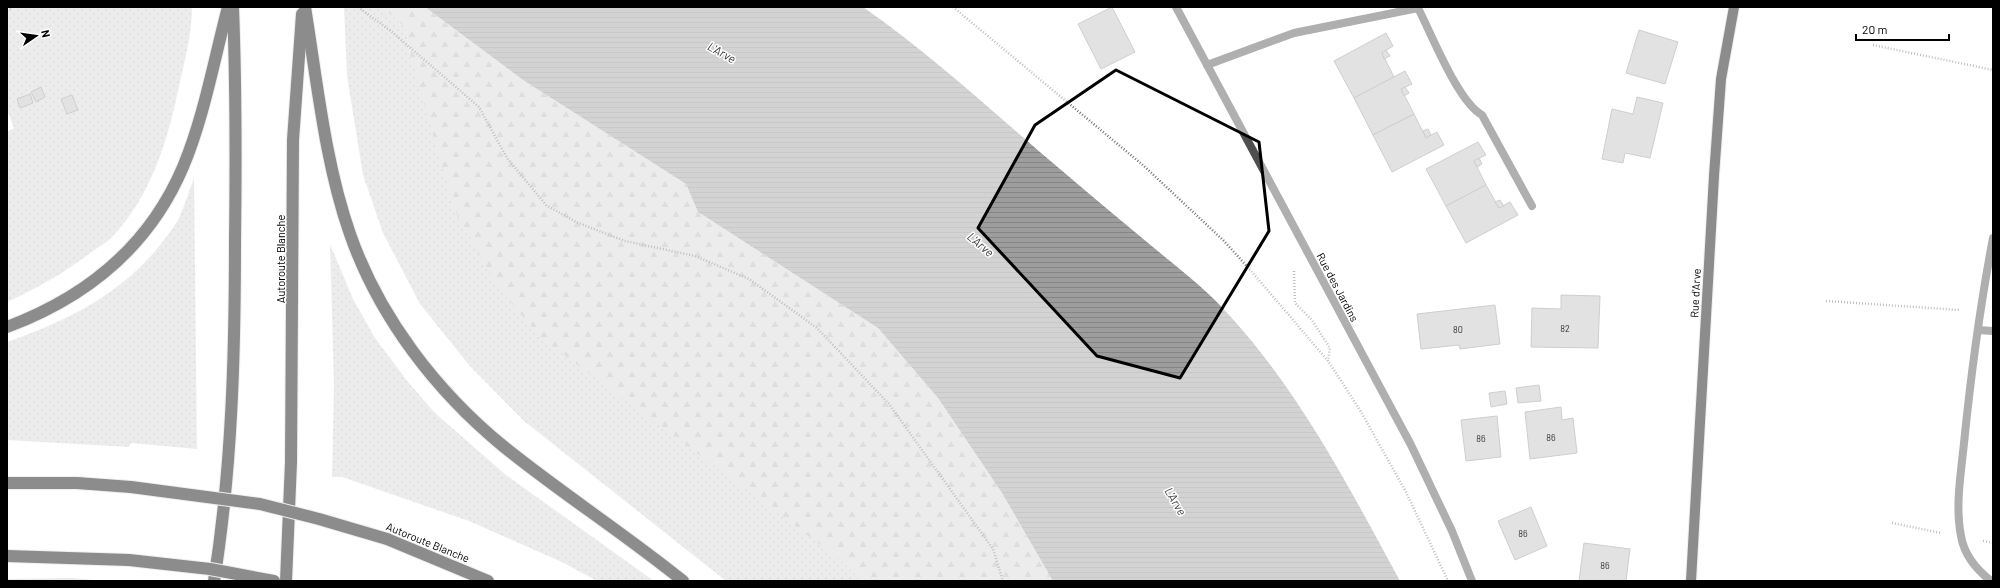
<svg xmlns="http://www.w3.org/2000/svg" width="2000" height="588" font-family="Barlow,sans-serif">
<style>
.grass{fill:url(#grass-dots)}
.forest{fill:url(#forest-firs)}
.water{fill:url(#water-rules)}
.building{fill:#bfbfbf;stroke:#939393}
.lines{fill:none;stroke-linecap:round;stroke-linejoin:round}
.primary-casing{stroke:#dbdbdb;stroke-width:12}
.highway-casing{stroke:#dbdbdb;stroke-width:14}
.path{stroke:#717171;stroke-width:2.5;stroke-dasharray:1 2;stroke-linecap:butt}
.lane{stroke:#4f4f4f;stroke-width:8}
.street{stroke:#4f4f4f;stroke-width:8}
.primary{stroke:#000;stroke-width:10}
.highway{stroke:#000;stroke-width:12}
.highway-bridge-casing{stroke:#dbdbdb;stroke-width:14;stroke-linecap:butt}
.highway-bridge{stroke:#000;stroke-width:12}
.marked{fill:none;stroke:#000;stroke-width:3;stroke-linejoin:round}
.labels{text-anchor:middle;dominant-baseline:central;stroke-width:3;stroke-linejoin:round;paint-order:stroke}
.number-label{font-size:9px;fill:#303030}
.street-label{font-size:11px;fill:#000;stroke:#fff}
.water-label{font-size:12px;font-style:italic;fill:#3e3e3e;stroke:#fff}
</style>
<defs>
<pattern id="grass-dots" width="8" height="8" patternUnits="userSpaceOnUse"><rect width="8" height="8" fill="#d6d6d6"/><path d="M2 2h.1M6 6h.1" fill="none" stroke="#b6b6b6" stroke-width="1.8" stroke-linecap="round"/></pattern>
<pattern id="forest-firs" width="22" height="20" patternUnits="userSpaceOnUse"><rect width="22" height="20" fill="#d6d6d6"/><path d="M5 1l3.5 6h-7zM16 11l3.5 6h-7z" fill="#b6b6b6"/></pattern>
<pattern id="water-rules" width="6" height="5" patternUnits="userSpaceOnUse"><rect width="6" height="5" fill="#9d9d9d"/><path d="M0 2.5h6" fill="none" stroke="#858585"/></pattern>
</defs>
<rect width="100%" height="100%" fill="#fff"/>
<g class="grass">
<path d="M 13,7 L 192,7 C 192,35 184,63 178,91 C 167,143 150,197 113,236 C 107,242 100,246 93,251 C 66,272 38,288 7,302 L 7,132 L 14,128 L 7,110 L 7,10 Z"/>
<path d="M 344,7 L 382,7 L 406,28 L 410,54 L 841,560 L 862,581 L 726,581 L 524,421 L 469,365 L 420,304 L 383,233 L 363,175 L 347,76 Z"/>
<path d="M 194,178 L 197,449 L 131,443 L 129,447 L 7,440 L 7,342 C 64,322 116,297 156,250 C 164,240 173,229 179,218 C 185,205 189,191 194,178 Z"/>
<path d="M 330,244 L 353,299 L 375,338 L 408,382 L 435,413 L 506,475 L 654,581 L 597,581 L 564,563 L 469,521 L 342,477 L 332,477 L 334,386 Z"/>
<path d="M 72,578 L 105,581 L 7,581 L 7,579 Z"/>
</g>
<path class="forest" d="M 382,7 L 425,7 L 523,80 L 686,184 L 698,212 L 878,328 L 938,398 L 1002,493 L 1053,581 L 862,581 L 841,560 L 540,337 L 497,286 L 454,209 L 410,54 L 406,28 Z"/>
<path class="water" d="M 425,7 L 863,7 C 935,57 999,118 1067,175 C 1099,202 1132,230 1165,257 C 1187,275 1211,294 1230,316 C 1301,394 1350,489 1400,581 L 1053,581 L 1002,493 L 938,398 L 878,328 L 698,212 L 686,184 L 523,80 Z"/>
<g class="building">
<path d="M 1112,7 L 1135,52 L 1101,69 L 1078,24 Z"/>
<path d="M 1639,30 L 1678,42 L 1665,84 L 1626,73 Z"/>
<path d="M 1386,33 L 1393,46 L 1382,53 L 1394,77 L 1354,98 L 1334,61 Z"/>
<path d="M 1386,50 L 1390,56 L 1384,59 L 1382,53 Z"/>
<path d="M 1405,71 L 1412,84 L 1401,89 L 1414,114 L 1373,135 L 1354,98 Z"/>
<path d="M 41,87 L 45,97 L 36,102 L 31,92 Z"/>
<path d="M 1405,87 L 1409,93 L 1404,96 L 1401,89 Z"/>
<path d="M 30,94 L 33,103 L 20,108 L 17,99 Z"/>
<path d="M 72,95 L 78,110 L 67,114 L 61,99 Z"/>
<path d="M 1637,97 L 1663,103 L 1650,158 L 1625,153 L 1623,163 L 1602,159 L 1612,109 L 1633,114 Z"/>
<path d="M 1414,114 L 1426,138 L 1437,132 L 1444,145 L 1392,172 L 1373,135 Z"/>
<path d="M 1428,129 L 1431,135 L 1426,138 L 1423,131 Z"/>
<path d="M 1478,142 L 1486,155 L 1474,161 L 1486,185 L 1446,206 L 1426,169 Z"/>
<path d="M 1479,158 L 1482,164 L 1477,167 L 1474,161 Z"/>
<path d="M 1486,185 L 1499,208 L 1510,202 L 1518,215 L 1466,243 L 1446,206 Z"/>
<path d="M 1500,200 L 1504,206 L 1499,208 L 1495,202 Z"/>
<path d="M 1561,295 L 1600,296 L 1598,348 L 1531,347 L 1532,308 L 1561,309 Z"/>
<path d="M 1495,305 L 1500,344 L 1460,349 L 1459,345 L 1421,349 L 1417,314 Z"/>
<path d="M 1539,385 L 1541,401 L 1518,403 L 1516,388 Z"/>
<path d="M 1505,391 L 1507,404 L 1491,407 L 1489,393 Z"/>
<path d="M 1561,407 L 1562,420 L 1573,418 L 1577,453 L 1530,459 L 1525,412 Z"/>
<path d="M 1497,416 L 1501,457 L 1466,461 L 1461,420 Z"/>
<path d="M 1531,507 L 1547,546 L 1515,560 L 1498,521 Z"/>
<path d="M 1584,543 L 1630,549 L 1626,581 L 1579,581 Z"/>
</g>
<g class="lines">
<defs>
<path id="primary" d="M 1691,581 L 1714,176 L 1721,79 L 1734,7"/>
<g id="highway">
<path d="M 305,7 C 317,81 325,163 350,234 C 379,317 436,391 503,446 C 561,493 625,534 683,581"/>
<path d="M 7,327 C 87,297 149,247 183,167 C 204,117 214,60 228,7"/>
<path d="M 7,483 L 77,483 L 131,487"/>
<path d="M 387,539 L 488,581"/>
<path d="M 7,556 L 129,560"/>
<path d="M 214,581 C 232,468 235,354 235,240 C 236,162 236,85 233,7"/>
<path d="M 286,581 L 291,462 L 293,140 L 302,14"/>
</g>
</defs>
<use href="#primary" class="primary-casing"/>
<use href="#highway" class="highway-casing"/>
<g class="path">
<path d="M 358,7 L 392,32 L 479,107 L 507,158 L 546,205 L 576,222 L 625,241 L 695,256 L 749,279 L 817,328 L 889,404 L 993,549 L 1003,581"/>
<path d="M 953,7 L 1144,166 L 1224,241 L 1252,272 L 1328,361 L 1360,410 L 1406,492 L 1448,581"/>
<path d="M 7,10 L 13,7"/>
<path d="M 1873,45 L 1993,70"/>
<path d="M 1294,271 L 1295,303 L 1311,319 L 1330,348 L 1328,361"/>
<path d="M 1826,301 L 1960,310"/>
<path d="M 1892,523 L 1941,533"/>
<path d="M 1983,541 L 1993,543"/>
</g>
<g class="lane">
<path d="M 1207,65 L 1294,33 L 1418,8 C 1432,35 1458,102 1482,115 L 1532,206"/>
<path d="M 1978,330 L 1993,331"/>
<path d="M 1991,581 C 1977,570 1964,554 1961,536 C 1955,506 1961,473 1964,443 C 1971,374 1980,306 1993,238"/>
</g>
<path class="street" d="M 1176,7 L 1411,445 L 1452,531 L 1472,581"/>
<use href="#primary" class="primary"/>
<use href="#highway" class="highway"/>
<defs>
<g id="highway-bridge">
<path d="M 131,487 L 260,504 L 319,519 L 387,539"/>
<path d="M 129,560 L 210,569 L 274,581"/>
</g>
</defs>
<use href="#highway-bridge" class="highway-bridge-casing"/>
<use href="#highway-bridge" class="highway-bridge"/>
</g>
<path d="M0 0H2000V588H0ZM 1116,70 L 1259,142 L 1269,231 L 1180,378 L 1097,356 L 978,228 L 1035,125 Z" fill="#fff" fill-opacity=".55" fill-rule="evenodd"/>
<path class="marked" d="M 1116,70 L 1259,142 L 1269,231 L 1180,378 L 1097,356 L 978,228 L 1035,125 Z"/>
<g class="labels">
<g class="number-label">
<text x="1565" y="328">82</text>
<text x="1458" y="329">80</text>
<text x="1551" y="437">86</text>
<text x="1481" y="438">86</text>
<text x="1523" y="533">86</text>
<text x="1605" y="565">86</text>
</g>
<g class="street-label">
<text transform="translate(280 259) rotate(-90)">Autoroute Blanche</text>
<text transform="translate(1338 287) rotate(62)">Rue des Jardins</text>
<text transform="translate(1695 293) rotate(-87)">Rue d'Arve</text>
<text transform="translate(428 542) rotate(22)">Autoroute Blanche</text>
</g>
<g class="water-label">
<text transform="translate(722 52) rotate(29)">L'Arve</text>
<text transform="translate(981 244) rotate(41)">L'Arve</text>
<text transform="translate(1176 501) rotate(59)">L'Arve</text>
</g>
</g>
<rect width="2000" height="588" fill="none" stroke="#000000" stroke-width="16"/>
<g transform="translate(36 36) rotate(77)" stroke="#ffffff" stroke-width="3" paint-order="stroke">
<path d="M0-3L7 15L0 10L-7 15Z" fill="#000000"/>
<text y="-6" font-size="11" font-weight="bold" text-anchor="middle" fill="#000000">N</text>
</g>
<path d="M1856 34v6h93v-6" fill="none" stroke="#000000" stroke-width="2"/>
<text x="1862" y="34" font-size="12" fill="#000000" stroke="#ffffff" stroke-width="3" paint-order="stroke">20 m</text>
</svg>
